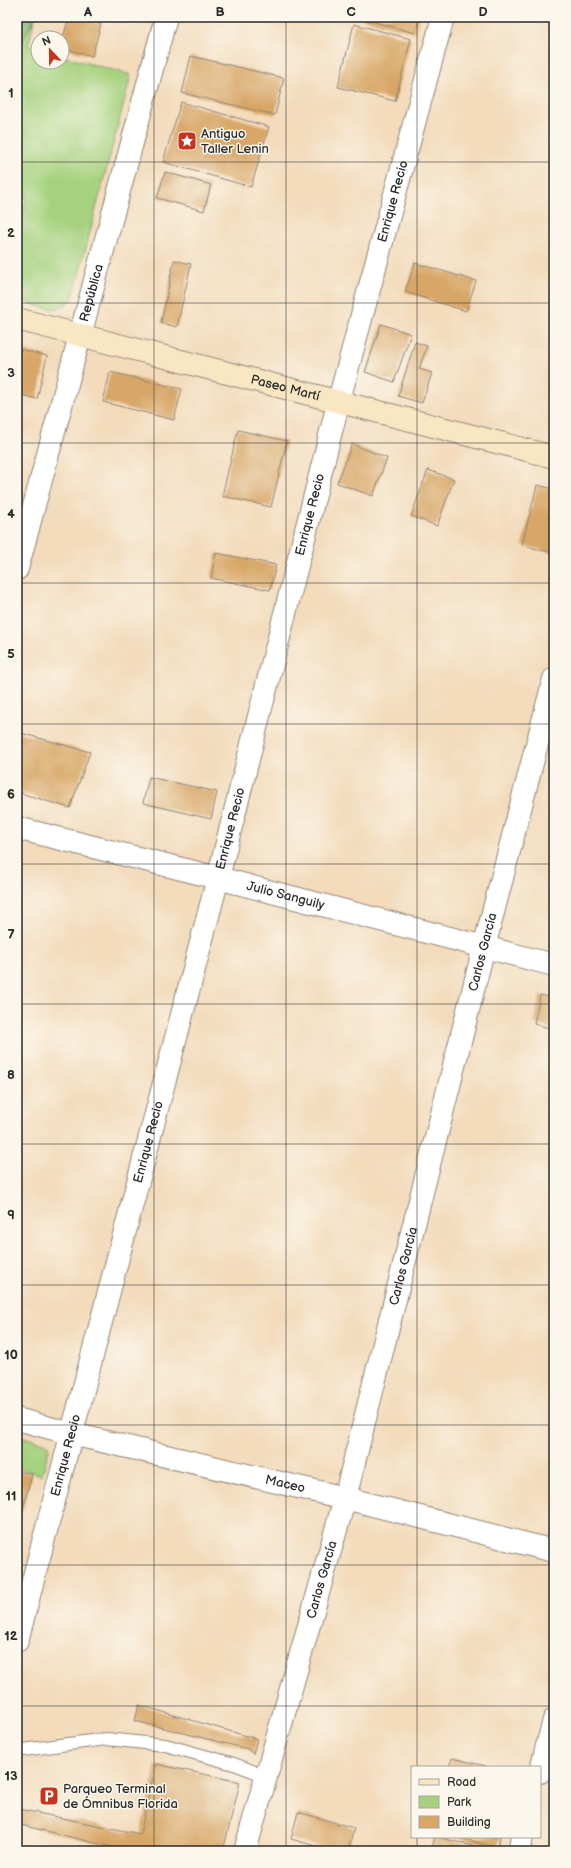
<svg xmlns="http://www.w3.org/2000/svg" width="571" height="1868" font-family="'Balsamiq Sans',sans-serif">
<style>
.green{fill:#a6d27f;stroke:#687e55}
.forest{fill:#84b46e;stroke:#58704c}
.building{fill:#d8a767}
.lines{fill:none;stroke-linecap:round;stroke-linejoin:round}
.lane-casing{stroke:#8f8374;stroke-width:14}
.street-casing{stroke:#8f8374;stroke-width:24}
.secondary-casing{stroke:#8f8374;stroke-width:24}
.lane{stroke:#fff;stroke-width:12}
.street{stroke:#fff;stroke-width:22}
.secondary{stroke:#f9e7c3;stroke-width:22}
.grid{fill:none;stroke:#2b2b2b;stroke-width:1;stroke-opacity:0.55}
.labels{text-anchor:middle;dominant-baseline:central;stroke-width:3;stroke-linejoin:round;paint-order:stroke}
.poi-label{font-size:13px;fill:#2b2b2b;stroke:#fbf7ec;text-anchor:start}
.street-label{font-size:13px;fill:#2b2b2b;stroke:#fbf7ec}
.neatline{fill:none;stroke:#2b2b2b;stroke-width:1.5}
.grid-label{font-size:13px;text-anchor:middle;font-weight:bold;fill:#2b2b2b}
</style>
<rect width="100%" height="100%" fill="#fbf7ec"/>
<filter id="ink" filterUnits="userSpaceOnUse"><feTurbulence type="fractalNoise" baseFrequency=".025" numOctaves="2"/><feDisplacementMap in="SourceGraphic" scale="8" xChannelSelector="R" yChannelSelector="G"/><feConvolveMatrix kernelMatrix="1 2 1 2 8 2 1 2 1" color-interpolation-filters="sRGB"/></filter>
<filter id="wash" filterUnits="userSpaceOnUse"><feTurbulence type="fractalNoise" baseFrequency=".012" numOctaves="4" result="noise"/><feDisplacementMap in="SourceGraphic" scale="16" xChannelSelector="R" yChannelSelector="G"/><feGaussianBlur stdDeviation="0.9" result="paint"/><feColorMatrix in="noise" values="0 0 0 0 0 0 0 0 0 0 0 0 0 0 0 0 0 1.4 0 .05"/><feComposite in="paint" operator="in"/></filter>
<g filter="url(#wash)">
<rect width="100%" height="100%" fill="#f3dbbc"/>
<g class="green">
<path d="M 35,17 L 28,46 L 38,49 L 38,62 L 62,62 L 62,56 L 131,75 L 73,297 C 59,318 37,305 17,299 L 17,246 L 26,197 L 17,193 L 17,52 Z"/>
<path d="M 17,1435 L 47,1444 L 49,1449 L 42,1475 L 17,1468 Z"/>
</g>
<path class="forest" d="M 17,17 L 35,17 L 17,52 Z"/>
<g id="blocks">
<g class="building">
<path d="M 69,17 L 76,17 L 101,24 L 92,56 L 62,48 L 62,41 Z"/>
<path d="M 356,17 L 420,17 L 415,33 Z"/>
<path d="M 354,24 L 411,39 L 395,101 L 338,87 Z"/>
<path d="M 191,56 L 284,78 L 275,115 L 182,93 Z"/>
<path d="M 181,102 L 269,127 L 251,187 L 163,162 Z"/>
<path d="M 165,172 L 211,185 L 204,211 L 157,198 Z"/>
<path d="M 174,260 L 191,264 L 177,327 L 161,323 Z"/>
<path d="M 415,263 L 476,281 L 466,311 L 405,292 Z"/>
<path d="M 381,324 L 411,334 L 394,382 L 365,372 Z"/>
<path d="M 415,342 L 427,346 L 419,369 L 432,373 L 422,403 L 398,396 Z"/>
<path d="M 19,349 L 47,356 L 37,399 L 17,394 L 17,356 Z"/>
<path d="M 110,372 L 182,389 L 174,420 L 103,402 Z"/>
<path d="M 238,430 L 287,441 L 271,507 L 222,496 Z"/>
<path d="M 352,444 L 387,458 L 373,496 L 337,483 Z"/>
<path d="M 428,470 L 454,479 L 437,526 L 411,516 Z"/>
<path d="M 537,485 L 554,489 L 554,553 L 522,545 Z"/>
<path d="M 216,553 L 276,565 L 270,590 L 211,578 Z"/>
<path d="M 17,732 L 90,752 L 70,808 L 17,792 Z"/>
<path d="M 149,777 L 217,792 L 211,819 L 143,803 Z"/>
<path d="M 540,995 L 554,998 L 554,1029 L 534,1024 Z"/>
<path d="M 17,1471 L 32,1474 L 18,1528 L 17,1528 Z"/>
<path d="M 139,1705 L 257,1739 L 253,1754 L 248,1749 L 135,1721 Z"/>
<path d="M 452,1758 L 486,1766 L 485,1767 L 449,1767 Z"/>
<path d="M 156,1764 L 240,1782 L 223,1851 L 128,1851 L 17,1824 L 18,1809 L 140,1834 Z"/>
<path d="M 298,1812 L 354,1828 L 348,1851 L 333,1851 L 291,1839 Z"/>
<path d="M 435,1837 L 438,1837 L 491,1851 L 431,1851 Z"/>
<path d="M 457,1837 L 500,1837 L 497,1848 Z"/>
</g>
</g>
</g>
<g filter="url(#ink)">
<use href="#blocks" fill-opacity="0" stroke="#8f8374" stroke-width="1"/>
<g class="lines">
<defs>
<path id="lane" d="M 17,1749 L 23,1750 L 106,1739 L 165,1745 L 234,1764 L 266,1776"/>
<g id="street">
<path id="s1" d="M 17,569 L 166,17"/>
<path id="s2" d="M 17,828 L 218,878 L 554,965"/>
<path id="s3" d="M 17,1419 L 72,1434 L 345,1498 L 554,1551"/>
<path id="s4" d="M 17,1641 L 218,878 L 339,400 L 443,17"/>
<path d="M 540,1772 L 554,1720"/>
<path id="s5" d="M 245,1851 L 345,1498 L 484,947 L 554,679"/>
<path d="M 519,1851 L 522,1837"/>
</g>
<g id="secondary">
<path id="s6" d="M 17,319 L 554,457"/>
</g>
</defs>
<use href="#lane" class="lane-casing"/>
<use href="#street" class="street-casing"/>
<use href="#secondary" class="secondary-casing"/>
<use href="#lane" class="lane"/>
<use href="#street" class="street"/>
<use href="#secondary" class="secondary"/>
</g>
</g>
<path class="grid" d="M 154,17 L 154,1851M 286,17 L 286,1851M 417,17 L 417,1767M 17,162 L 554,162M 17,303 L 554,303M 17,443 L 554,443M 17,583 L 554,583M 17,724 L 554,724M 17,864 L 554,864M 17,1004 L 554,1004M 17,1144 L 554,1144M 17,1285 L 554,1285M 17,1425 L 554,1425M 17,1565 L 554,1565M 17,1706 L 554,1706M 417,1837 L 417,1851"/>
<defs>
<symbol id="sight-square" viewBox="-11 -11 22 22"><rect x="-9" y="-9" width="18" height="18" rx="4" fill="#c8321e" stroke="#fbf7ec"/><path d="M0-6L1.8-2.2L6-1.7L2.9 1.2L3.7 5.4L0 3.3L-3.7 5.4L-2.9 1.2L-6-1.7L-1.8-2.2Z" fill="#fff"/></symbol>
<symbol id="parking-square" viewBox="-11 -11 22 22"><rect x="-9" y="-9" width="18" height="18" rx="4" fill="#c8321e" stroke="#fbf7ec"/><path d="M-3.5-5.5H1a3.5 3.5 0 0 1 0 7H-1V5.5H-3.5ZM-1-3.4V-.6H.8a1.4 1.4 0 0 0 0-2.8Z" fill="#fff"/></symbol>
</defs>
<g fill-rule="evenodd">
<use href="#sight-square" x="176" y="130" width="22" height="22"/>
<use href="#parking-square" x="38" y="1785" width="22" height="22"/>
</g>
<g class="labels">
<g class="poi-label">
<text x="201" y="134">Antiguo<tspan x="201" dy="15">Taller Lenin</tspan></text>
<text x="63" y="1789">Parqueo Terminal<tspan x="63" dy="15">de Ómnibus Florida</tspan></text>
</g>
<g class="street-label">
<text stroke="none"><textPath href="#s4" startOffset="1488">Enrique Recio</textPath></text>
<text stroke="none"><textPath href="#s1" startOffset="286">República</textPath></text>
<text stroke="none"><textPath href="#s6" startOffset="277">Paseo Martí</textPath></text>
<text stroke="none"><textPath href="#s4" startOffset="1164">Enrique Recio</textPath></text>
<text stroke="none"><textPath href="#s4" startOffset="840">Enrique Recio</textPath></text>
<text stroke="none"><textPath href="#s2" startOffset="277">Julio Sanguily</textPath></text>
<text stroke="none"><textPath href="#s5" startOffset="930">Carlos García</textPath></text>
<text stroke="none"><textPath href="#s4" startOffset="516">Enrique Recio</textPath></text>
<text stroke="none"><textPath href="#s5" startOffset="606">Carlos García</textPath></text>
<text stroke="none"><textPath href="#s4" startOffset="192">Enrique Recio</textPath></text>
<text stroke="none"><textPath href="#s3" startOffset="276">Maceo</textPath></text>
<text stroke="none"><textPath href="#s5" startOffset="282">Carlos García</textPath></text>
</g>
</g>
<rect width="571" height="1868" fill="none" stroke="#fbf7ec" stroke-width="44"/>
<rect x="411" y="1766" width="130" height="72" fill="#fbf7ec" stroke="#a8a59f"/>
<rect x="419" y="1779" width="20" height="6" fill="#f9e7c3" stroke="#a8a59f"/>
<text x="447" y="1786" font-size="12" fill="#2b2b2b">Road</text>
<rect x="419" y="1796" width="20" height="12" fill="#a6d27f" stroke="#a8a59f"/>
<text x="447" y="1806" font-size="12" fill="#2b2b2b">Park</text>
<rect x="419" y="1816" width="20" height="12" fill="#d8a767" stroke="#a8a59f"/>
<text x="447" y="1826" font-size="12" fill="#2b2b2b">Building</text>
<g transform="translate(50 50) rotate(338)"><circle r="19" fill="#fbf7ec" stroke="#a8a59f"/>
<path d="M0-3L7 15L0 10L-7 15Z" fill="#c8321e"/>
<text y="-6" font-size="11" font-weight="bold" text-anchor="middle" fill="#2b2b2b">N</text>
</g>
<rect x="22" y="22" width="527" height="1824" class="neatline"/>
<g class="grid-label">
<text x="88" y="16">A</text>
<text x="220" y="16">B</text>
<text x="351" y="16">C</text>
<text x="483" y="16">D</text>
<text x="11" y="97">1</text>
<text x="11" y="237">2</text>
<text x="11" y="377">3</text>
<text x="11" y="518">4</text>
<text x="11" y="658">5</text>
<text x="11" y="798">6</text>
<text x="11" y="939">7</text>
<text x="11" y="1079">8</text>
<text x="11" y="1219">9</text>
<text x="11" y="1359">10</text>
<text x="11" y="1500">11</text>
<text x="11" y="1640">12</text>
<text x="11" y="1780">13</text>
</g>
</svg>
